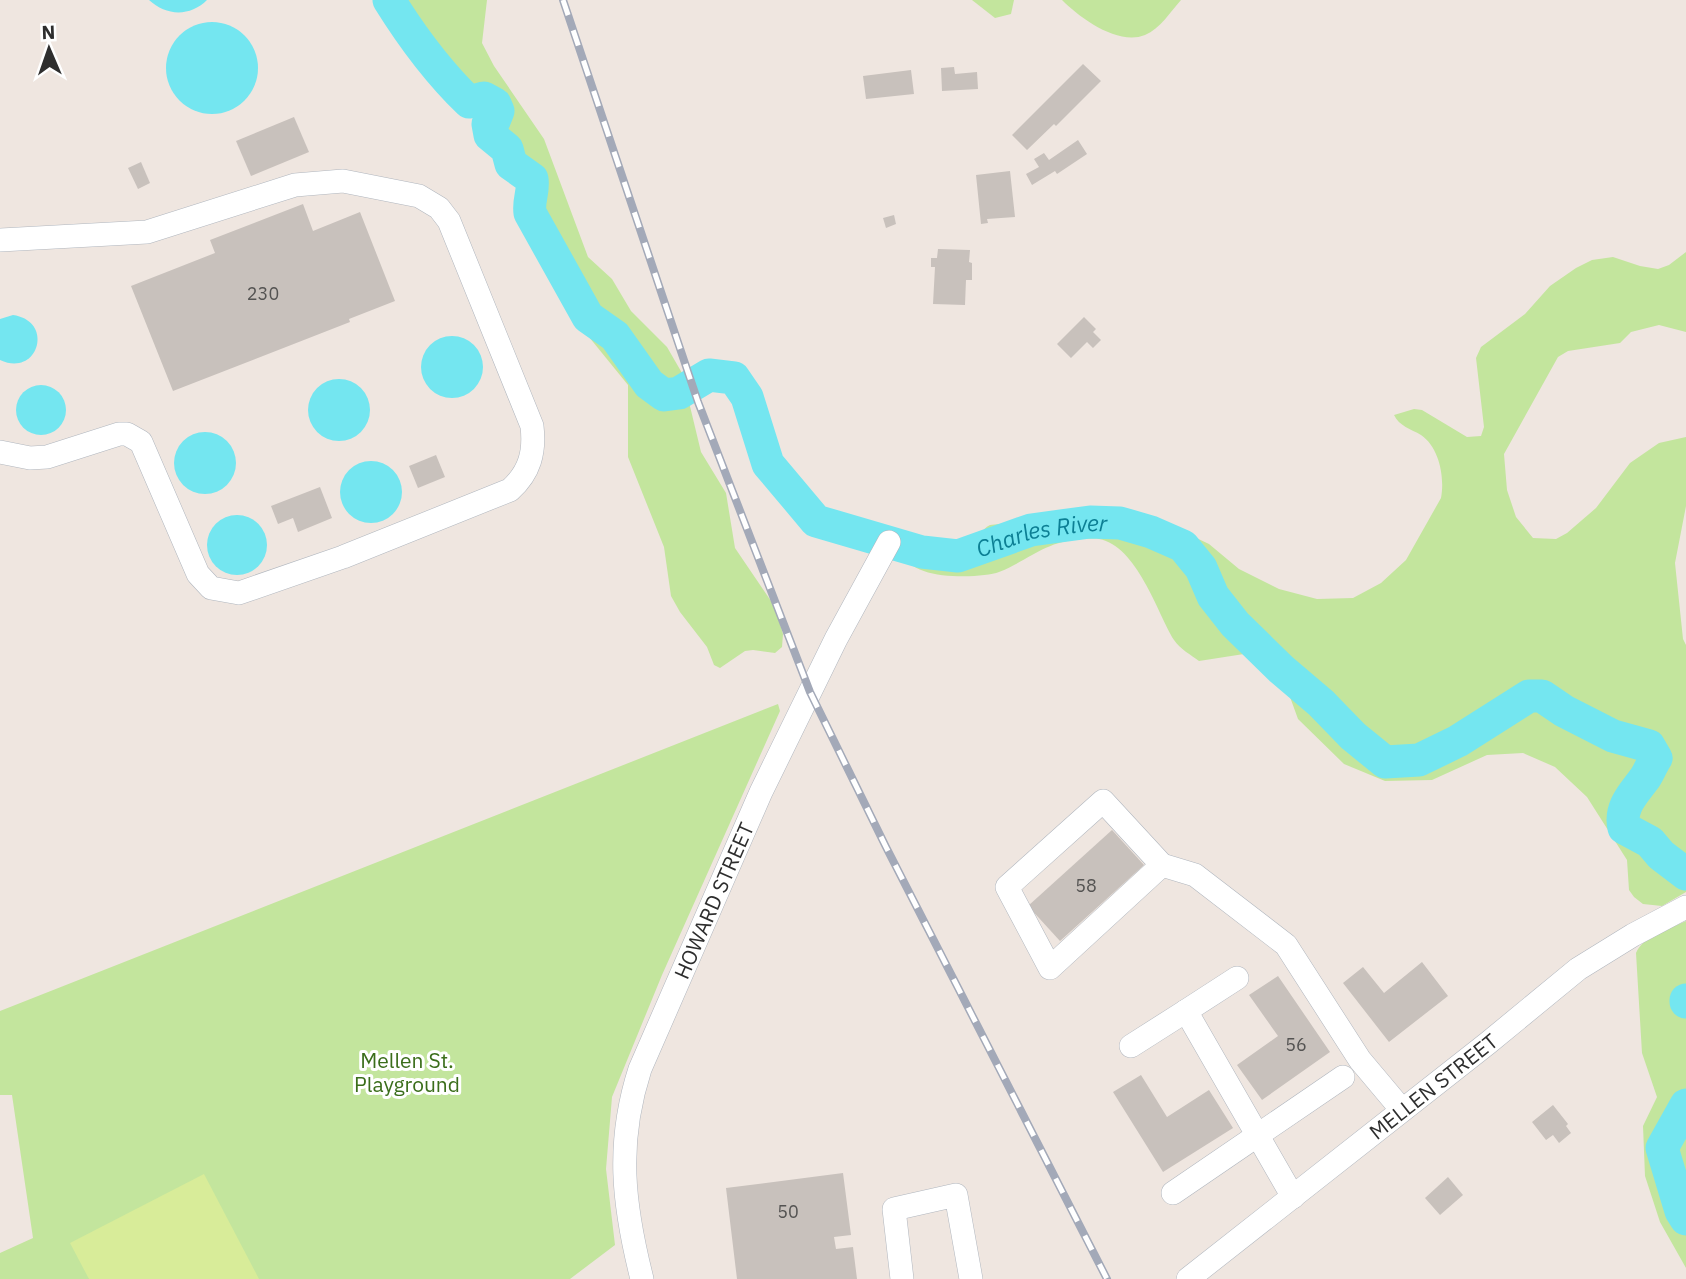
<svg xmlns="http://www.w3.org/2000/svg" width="1686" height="1279" font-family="'IBM Plex Sans',sans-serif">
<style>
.green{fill:#c3e59d}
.pitch{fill:#d8ec99}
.water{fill:#74e6f0}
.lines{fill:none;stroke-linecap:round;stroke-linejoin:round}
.river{stroke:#74e6f0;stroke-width:33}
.building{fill:#c8c1bc}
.minor-casing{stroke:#b0b6be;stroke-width:24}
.minor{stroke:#fff;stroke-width:23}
.rail-casing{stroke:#a3a9b8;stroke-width:8}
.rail{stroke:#fff;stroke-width:5;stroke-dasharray:16;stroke-linecap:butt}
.labels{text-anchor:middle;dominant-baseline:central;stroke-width:6;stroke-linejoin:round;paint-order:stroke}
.number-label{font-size:18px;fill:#545352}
.street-label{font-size:21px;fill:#2e2e2e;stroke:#fff}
.park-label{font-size:21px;fill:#3b6e1b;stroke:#fff}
.water-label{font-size:23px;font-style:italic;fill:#0c7f94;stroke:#fff}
</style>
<rect width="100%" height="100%" fill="#efe6e0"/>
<g class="green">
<path d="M 398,0 L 487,0 L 482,43 L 494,66 L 544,139 L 588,257 L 612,279 L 631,311 L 667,347 L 682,373 L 701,452 L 726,493 L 735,548 L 775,607 L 783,634 L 782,647 L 775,653 L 753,650 L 745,651 L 720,668 L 714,665 L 707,647 L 680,612 L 671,596 L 664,547 L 628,457 L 628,385 L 576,321 L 520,161 L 426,47 Z"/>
<path d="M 972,0 L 1014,0 L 1011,14 L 995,18 Z"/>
<path d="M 1062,0 L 1181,0 C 1171,11 1160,29 1145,35 C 1118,46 1080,18 1062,0 Z"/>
<path d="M 1686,252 L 1686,332 L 1659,325 L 1631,332 L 1620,343 L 1568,351 L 1558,357 L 1504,454 L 1507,490 L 1516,517 L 1533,538 L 1556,539 L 1567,533 L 1596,508 L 1630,463 L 1659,443 L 1686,437 L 1686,506 L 1675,563 L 1683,639 L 1686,645 L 1686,892 L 1662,906 L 1643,904 L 1634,897 L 1629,890 L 1627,860 L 1587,797 L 1555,767 L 1523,753 L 1487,755 L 1432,780 L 1385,781 L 1344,764 L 1298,719 L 1286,686 L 1264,663 L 1244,654 L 1199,661 C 1191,655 1180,649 1174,640 C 1157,612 1137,546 1099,539 C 1095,538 1088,539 1083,539 C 1045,541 1031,559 999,572 C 980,579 902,581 905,550 C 925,538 950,551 970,543 C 980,539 981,529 990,525 L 1116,512 L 1167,524 L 1209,544 L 1239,569 L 1279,589 L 1317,599 L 1353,598 L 1381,583 L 1406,560 L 1441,498 C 1445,477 1439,447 1421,435 C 1411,429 1399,426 1394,415 L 1414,409 L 1422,410 L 1467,437 L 1481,436 L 1484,427 L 1476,358 L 1481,347 L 1525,314 L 1550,286 L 1576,268 L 1592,260 L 1613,257 L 1640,266 L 1658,269 L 1669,265 Z"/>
<path d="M 778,704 L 780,711 L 662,975 L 612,1097 L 606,1169 L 615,1245 L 570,1279 L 0,1279 L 0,1253 L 33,1238 L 12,1095 L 0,1095 L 0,1011 Z"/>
<path d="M 1686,921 L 1686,1268 L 1660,1222 L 1645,1176 L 1643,1126 L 1657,1097 L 1642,1053 L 1636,953 C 1644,935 1669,929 1686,921 Z"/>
</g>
<path class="pitch" d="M 204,1174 L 259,1279 L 89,1279 L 70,1243 Z"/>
<g class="water">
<path d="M 149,0 L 207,0 C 190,17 166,16 149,0 Z"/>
<circle cx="212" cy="68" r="46"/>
<path d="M 13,315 C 55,321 38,378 0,360 L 0,319 Z"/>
<circle cx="452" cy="367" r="31"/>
<circle cx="339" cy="410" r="31"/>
<circle cx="41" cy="410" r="25"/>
<circle cx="205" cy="463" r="31"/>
<circle cx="371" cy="492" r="31"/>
<circle cx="237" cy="545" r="30"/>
</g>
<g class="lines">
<g class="river">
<path id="s1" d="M 389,0 C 412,37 438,72 469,102 L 484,98 L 495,104 L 498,111 L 494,121 L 488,124 L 490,135 L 507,149 L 511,164 L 532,179 C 534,192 528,200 530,213 L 588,317 L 615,336 L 649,384 L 664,395 L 679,393 L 709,375 L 734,378 L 747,397 L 768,464 L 816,521 L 922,552 L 958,556 L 1031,530 L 1090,522 L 1120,523 L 1151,532 L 1183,546 L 1201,568 L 1213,596 L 1235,624 L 1281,669 L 1321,703 L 1353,736 L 1385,762 L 1419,760 L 1458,741 L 1529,696 L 1542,696 L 1564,711 L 1613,736 L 1649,746 L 1656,758 C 1652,764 1649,772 1645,778 C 1634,793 1619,807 1624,828 L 1650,842 L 1661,855 L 1686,874"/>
<path d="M 1686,1000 L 1686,1002"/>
<path d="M 1686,1105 L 1662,1148 L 1681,1211 L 1686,1219"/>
</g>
</g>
<g class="building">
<path d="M 1083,64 L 1101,81 L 1056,126 L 1054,124 L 1027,150 L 1012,135 Z"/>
<path d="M 954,67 L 955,74 L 977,72 L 978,89 L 942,91 L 941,68 Z"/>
<path d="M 911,70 L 914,94 L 866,99 L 863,76 Z"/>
<path d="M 294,117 L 309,152 L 251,176 L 236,141 Z"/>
<path d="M 1078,140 L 1087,154 L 1057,174 L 1055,171 L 1032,185 L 1026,174 L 1039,167 L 1034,159 L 1044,153 L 1049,160 Z"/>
<path d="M 141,162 L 150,183 L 138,189 L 128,168 Z"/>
<path d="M 1010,171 L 1015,217 L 987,219 L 988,223 L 981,224 L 976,175 Z"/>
<path d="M 303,204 L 313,231 L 360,212 L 395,301 L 349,319 L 350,322 L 173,391 L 131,286 L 215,253 L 210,240 Z"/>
<path d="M 894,215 L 896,224 L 886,228 L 883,218 Z"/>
<path d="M 938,249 L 970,250 L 969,262 L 972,263 L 972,280 L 966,280 L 965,305 L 933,304 L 935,267 L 931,267 L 931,258 L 937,258 Z"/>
<path d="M 1084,317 L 1096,329 L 1093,332 L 1101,340 L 1093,348 L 1087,342 L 1071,358 L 1057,344 Z"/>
<path d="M 436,455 L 445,477 L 418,488 L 409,466 Z"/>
<path d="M 320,487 L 332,518 L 298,532 L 293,518 L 278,524 L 271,506 Z"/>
<path d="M 1112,830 L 1144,865 L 1060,941 L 1028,906 Z"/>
<path d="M 1422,962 L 1448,996 L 1389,1042 L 1343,983 L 1363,967 L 1384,993 Z"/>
<path d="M 1278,976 L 1330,1052 L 1262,1100 L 1237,1065 L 1278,1036 L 1249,995 Z"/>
<path d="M 1141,1075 L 1167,1117 L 1209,1090 L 1233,1128 L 1163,1172 L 1113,1092 Z"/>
<path d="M 1553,1105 L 1568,1124 L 1566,1126 L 1571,1133 L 1559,1143 L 1553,1135 L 1546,1140 L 1532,1122 Z"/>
<path d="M 843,1173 L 851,1235 L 834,1237 L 836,1249 L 853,1247 L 857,1279 L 737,1279 L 726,1188 Z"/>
<path d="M 1448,1177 L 1463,1195 L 1440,1215 L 1425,1198 Z"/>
</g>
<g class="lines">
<defs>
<g id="minor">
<path d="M 0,240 L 147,232 L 295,185 L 343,181 L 419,196 L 439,208 L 449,221 L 532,426 C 535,452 530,472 510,490 L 343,557 L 239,593 L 211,588 L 198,574 L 141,442 L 127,434 L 119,434 L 47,457 L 30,458 L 0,452"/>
<path d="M 1162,865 L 1103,801 L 1007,887 L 1050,968 L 1162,865 L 1195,875 L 1286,945 L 1360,1060 L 1402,1110"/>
<path d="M 1237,978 L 1186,1011 L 1293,1197"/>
<path d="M 1131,1046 L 1186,1011"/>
<path d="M 1173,1193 L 1343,1077"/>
<path id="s2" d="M 642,1279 C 623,1204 616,1143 640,1069 L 761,792 L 836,639 L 889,542"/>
<path d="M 902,1279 L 894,1209 L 956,1195 L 971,1279"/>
<path id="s3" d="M 1188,1279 L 1488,1043 L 1578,969 L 1633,935 L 1686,907"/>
</g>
</defs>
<use href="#minor" class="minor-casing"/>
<use href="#minor" class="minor"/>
<defs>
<path id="rail" d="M 563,0 L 698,402 L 810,692 L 886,847 L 1107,1279"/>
</defs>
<use href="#rail" class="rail-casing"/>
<use href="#rail" class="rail"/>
</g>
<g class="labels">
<g class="number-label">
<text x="263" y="293">230</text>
<text x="1086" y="885">58</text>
<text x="1296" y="1044">56</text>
<text x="788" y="1211">50</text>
</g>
<g class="street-label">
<text stroke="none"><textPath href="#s2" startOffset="397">HOWARD STREET</textPath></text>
<text stroke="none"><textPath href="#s3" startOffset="312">MELLEN STREET</textPath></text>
</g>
<g class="park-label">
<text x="407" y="1060">Mellen St.<tspan x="407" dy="24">Playground</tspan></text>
</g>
<g class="water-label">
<text stroke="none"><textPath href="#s1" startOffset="998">Charles River</textPath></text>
</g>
</g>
<g transform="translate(49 49) rotate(358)" stroke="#ffffff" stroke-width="5" paint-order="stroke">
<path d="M0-5L12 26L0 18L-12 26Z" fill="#2e2e2e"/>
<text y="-10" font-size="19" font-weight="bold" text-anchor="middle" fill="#2e2e2e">N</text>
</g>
</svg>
